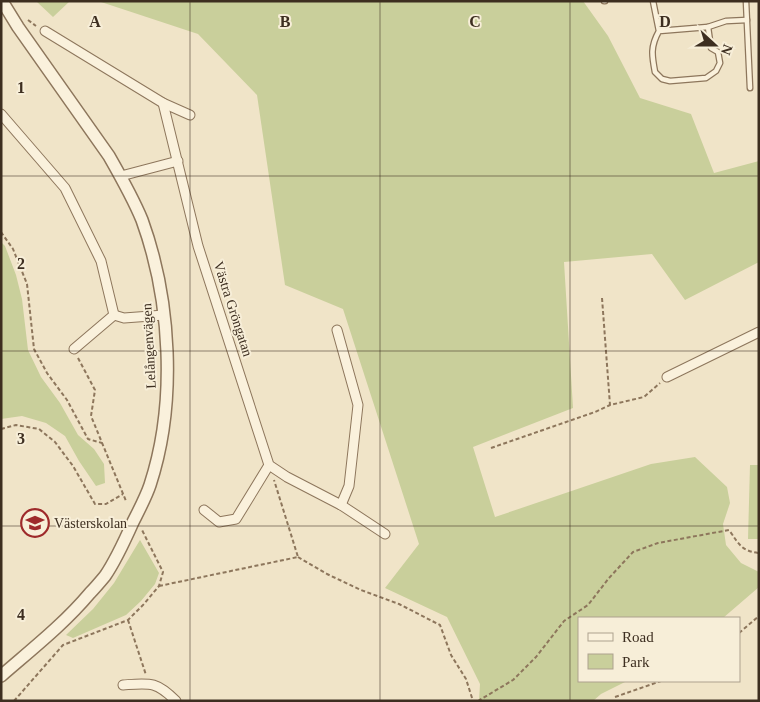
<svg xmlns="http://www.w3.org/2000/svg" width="760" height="702" font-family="'Times New Roman',serif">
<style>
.green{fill:#c9cf9b}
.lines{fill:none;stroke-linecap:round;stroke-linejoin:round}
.service-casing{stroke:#8d765c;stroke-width:7}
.minor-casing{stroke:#8d765c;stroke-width:11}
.tertiary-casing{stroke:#8d765c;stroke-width:14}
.path{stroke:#8d765c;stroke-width:2;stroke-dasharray:4 2.5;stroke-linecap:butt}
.service{stroke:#faf1dc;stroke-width:4.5}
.minor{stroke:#faf1dc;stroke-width:9}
.tertiary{stroke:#faf1dc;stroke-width:11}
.grid{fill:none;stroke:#3d2e20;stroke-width:1;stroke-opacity:0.55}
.labels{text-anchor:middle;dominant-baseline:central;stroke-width:4;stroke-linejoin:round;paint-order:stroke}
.street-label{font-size:14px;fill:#3d2e20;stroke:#f7eed8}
.poi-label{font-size:14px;fill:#3d2e20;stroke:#f7eed8;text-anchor:start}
.grid-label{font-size:16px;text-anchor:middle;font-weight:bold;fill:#3d2e20;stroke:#f7eed8;stroke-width:4;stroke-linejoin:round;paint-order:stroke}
</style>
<rect width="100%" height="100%" fill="#f0e4c8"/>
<g class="green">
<path d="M 36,1 L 70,1 L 53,17 Z"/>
<path d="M 98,1 L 583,1 L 608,36 L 640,98 L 691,114 L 714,173 L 759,161 L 759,262 L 685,300 L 652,254 L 564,262 L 573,408 L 473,447 L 495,517 L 651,464 L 695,457 L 727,487 L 730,503 L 723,524 L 726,545 L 741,563 L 759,572 L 759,587 L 723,618 L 579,618 L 579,681 L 627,681 L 601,694 L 593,701 L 479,701 L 480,684 L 447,617 L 385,588 L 419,544 L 343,309 L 285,285 L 257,95 L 198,34 Z"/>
<path d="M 1,242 L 5,246 L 16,275 L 22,299 L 28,350 L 41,377 L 60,403 L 78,435 L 94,449 L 104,464 L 105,483 L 96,486 L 79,461 L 65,436 L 46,423 L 22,416 L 1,419 Z"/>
<path d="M 750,465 L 759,465 L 759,539 L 748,539 Z"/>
<path d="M 140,540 L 159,573 L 155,584 L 141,601 L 126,615 L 73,638 L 66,635 L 93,609 L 114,583 Z"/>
</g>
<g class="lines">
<defs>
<g id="service">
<path d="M 604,1 L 605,1"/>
<path d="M 653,1 L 659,31 C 650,47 652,56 655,72 L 662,79 L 670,81 L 706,78 L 716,71 L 720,63 L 718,52 L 711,48 L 708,27 L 659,31"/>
<path d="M 746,1 L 750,88"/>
<path d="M 708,27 L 726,21 L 747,20"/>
</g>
<g id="minor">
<path d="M 45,31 L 163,103 L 190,115"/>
<path d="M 163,103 L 198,246 L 269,465 L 287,477 L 341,505 L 385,534"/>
<path d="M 1,114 L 65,188 L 101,261 L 114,315"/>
<path d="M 121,176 L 178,161"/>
<path d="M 337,330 L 358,405 L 349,486 L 341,505"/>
<path d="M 74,349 L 114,315 L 124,318 L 164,315"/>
<path d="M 667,377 L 759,332"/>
<path d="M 204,510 L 219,522 L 236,519 L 269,465"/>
<path d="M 123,685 C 150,683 156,681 176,701"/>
</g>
<path id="tertiary" d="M 1,676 C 32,649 64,624 90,593 C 95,588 100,582 105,576 C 116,560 125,540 133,522 C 139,510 146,497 150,485 C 177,403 171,300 142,220 C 133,198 121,177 109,156 L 18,27 L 2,1"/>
</defs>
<use href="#service" class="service-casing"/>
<use href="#minor" class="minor-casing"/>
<use href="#tertiary" class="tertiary-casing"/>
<g class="path">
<path d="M 28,20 L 36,26"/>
<path d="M 1,232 L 13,249 L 27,284 L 34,349 L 47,373 L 67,400 L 88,439 L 102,443"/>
<path d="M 602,298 L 610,405 L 644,397 L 660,383"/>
<path d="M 78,358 L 95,390 L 91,416 L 126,501"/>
<path d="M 1,429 L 16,425 L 39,429 L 55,442 L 73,466 L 95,504 L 106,504 L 123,494"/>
<path d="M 491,448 L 595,412 L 610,405"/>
<path d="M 298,557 L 327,574 L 361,590 L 399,604 L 440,625 L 451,655 L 466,679 L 473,701"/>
<path d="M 159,586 L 298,557 L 274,480"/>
<path d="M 128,620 L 146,675"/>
<path d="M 739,633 L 759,616"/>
<path d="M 615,697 L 661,681"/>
<path d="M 14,701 L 63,645 L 128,620 L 144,604 L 159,586 L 163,572 L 142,530"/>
<path d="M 478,701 L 513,680 L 536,657 L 564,621 L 588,605 L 609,578 L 633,552 L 658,543 L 729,530 C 739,544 741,551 759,553"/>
</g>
<use href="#service" class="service"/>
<use href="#minor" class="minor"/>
<use href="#tertiary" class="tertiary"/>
</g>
<path class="grid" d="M 190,1 L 190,701M 380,1 L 380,701M 570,1 L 570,701M 1,176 L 759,176M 1,351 L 759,351M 1,526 L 759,526"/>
<defs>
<symbol id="school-ring" viewBox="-11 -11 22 22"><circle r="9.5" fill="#f7eed8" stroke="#9e2a2b" stroke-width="1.5"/><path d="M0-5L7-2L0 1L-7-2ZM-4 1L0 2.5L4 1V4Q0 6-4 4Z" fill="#9e2a2b"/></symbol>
</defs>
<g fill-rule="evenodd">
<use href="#school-ring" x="19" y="507" width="32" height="32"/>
</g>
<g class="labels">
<g class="street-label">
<text transform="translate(233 309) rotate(72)">Västra Gröngatan</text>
<text transform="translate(149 346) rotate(-93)">Lelångenvägen</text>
</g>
<g class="poi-label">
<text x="54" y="523">Västerskolan</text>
</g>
</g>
<g class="grid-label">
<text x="95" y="27">A</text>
<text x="285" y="27">B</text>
<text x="475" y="27">C</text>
<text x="665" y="27">D</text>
<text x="21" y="93">1</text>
<text x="21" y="269">2</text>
<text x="21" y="444">3</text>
<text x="21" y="620">4</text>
</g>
<rect width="760" height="702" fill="none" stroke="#3d2e20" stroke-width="5"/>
<rect x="578" y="617" width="162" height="65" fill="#f7eed8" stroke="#ada18e"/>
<rect x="588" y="633" width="25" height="8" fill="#faf1dc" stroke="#ada18e"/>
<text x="622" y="642" font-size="15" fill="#3d2e20">Road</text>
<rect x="588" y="654" width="25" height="15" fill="#c9cf9b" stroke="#ada18e"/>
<text x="622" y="667" font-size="15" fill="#3d2e20">Park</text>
<g transform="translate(715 45) rotate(111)" stroke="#f7eed8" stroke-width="4" paint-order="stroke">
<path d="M0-4L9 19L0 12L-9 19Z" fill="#3d2e20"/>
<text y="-8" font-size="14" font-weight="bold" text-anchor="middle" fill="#3d2e20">N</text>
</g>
</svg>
